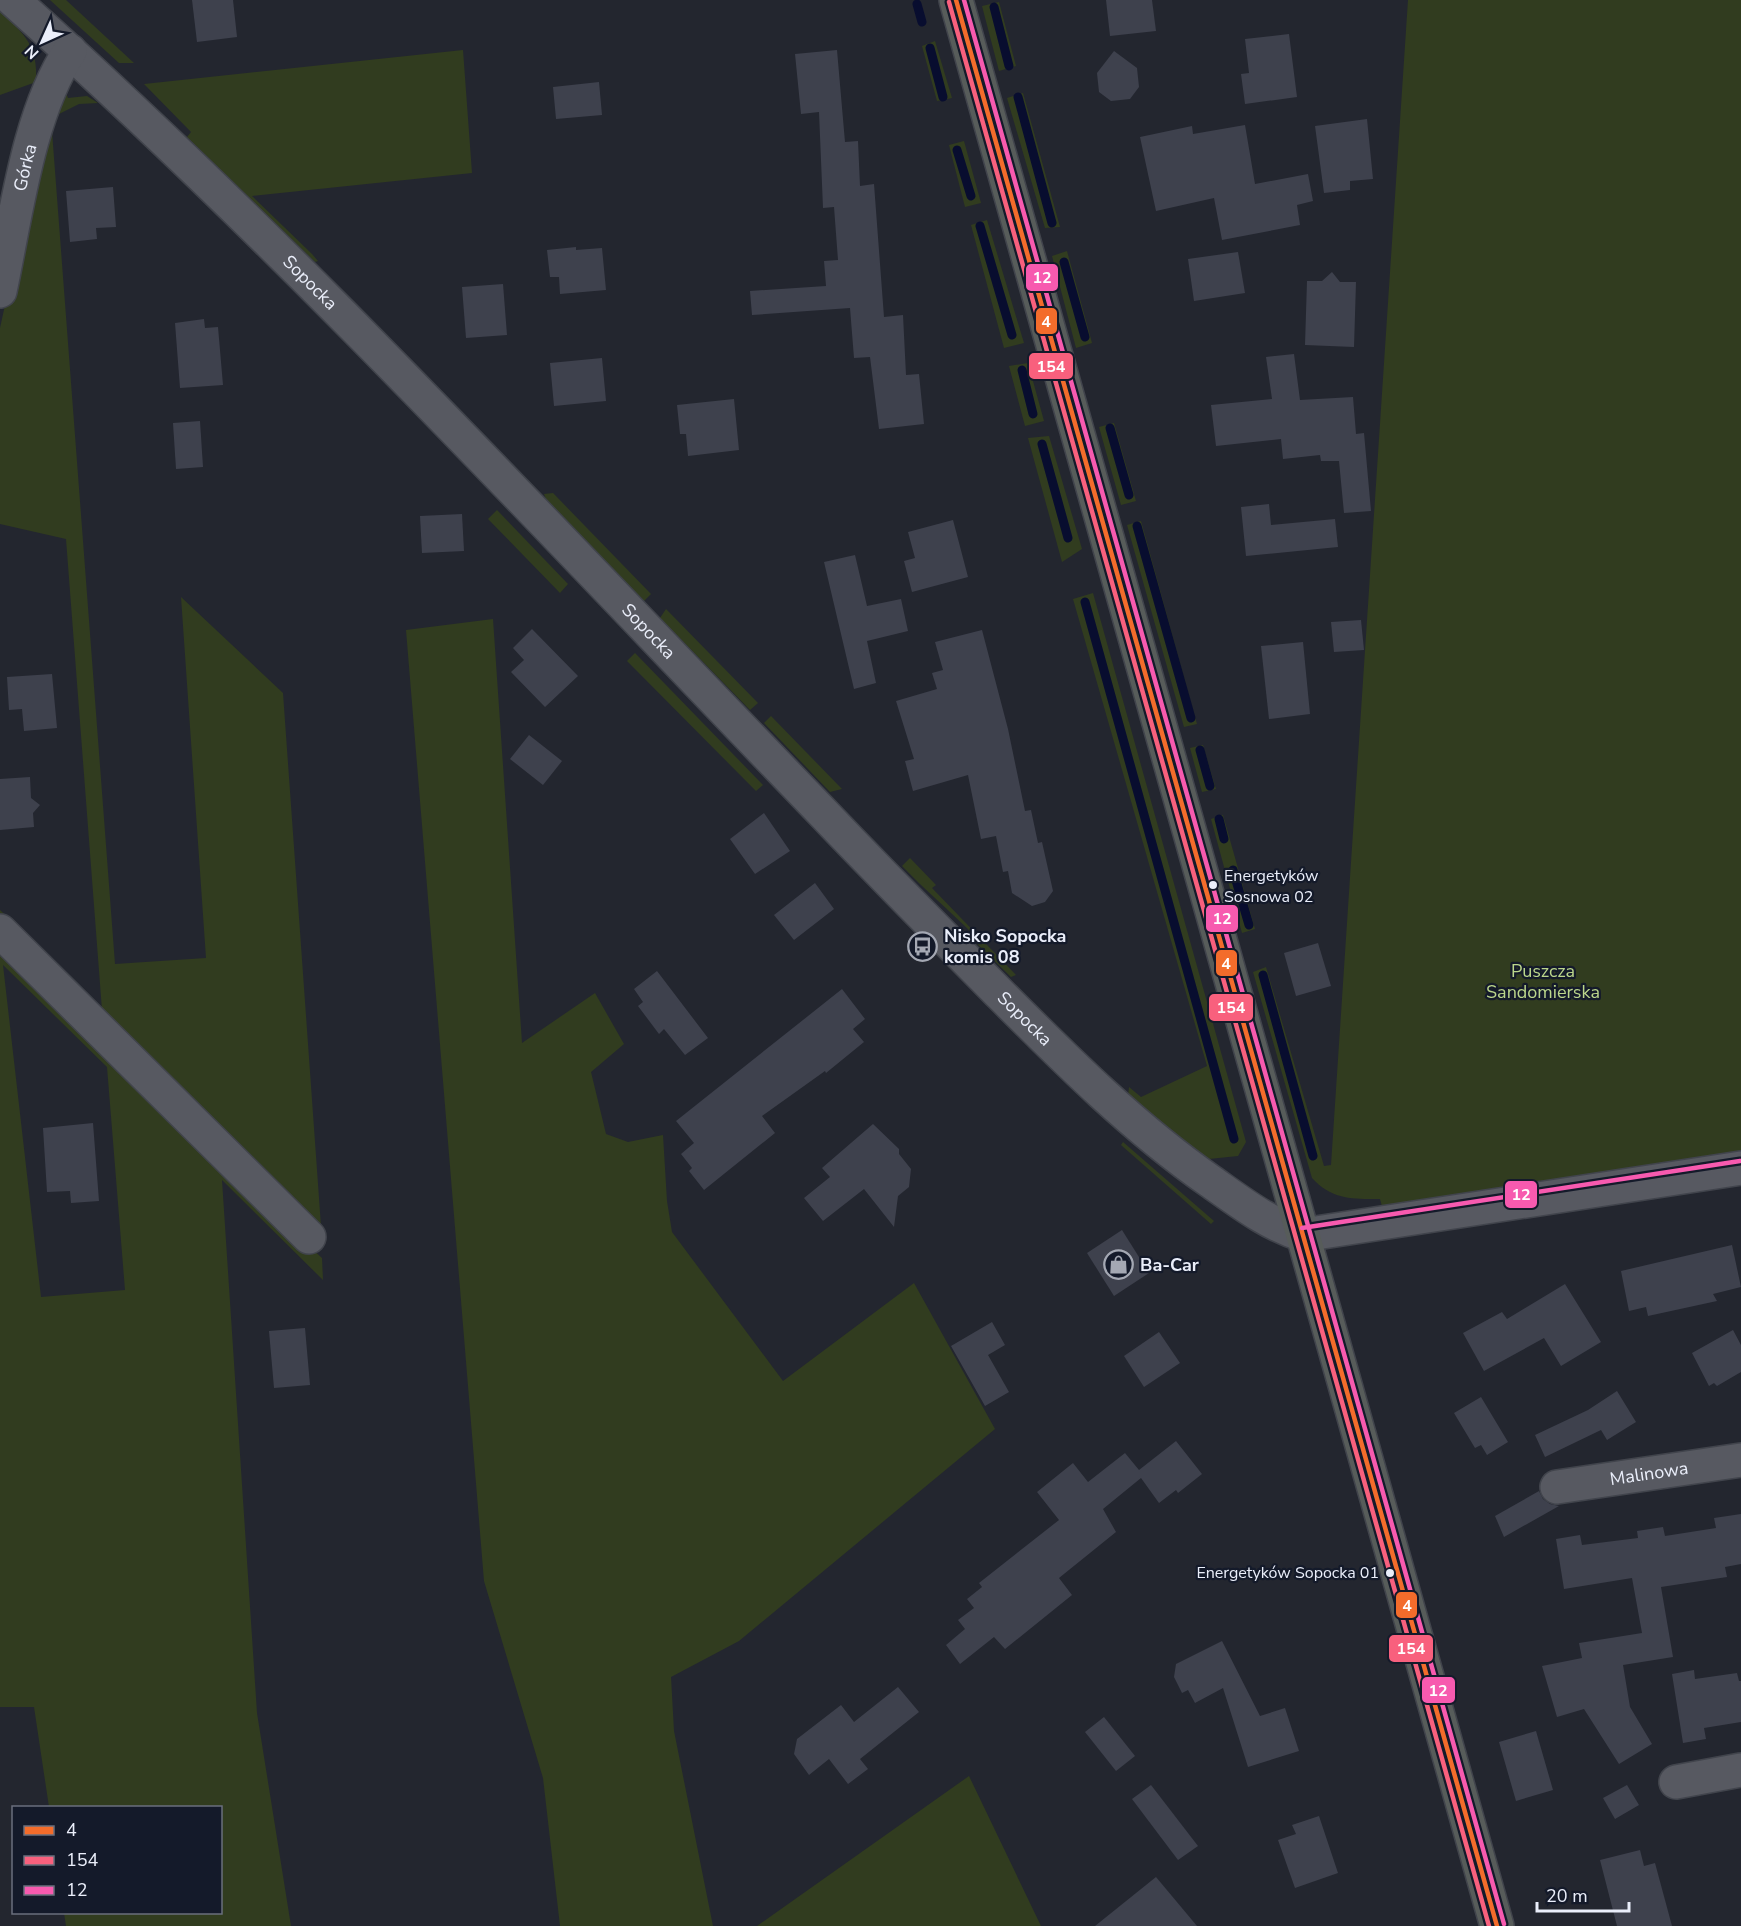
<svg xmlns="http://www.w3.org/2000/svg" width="1741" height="1926" font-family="'Nunito Sans',sans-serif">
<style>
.green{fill:#313c1f;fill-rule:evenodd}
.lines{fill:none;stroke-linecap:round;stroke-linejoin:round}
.stream{stroke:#080d2f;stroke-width:9}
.building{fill:#3e414d}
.minor-casing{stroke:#41444c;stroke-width:36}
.major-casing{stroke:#41444c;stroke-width:36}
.minor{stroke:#575961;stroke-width:33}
.major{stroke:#575c5a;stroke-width:33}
.bus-1-casing{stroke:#141a2a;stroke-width:9}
.bus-2-casing{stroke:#141a2a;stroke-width:9}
.bus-3-casing{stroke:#141a2a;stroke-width:9}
.bus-1{stroke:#f36c2b;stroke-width:4.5}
.bus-2{stroke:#f8607d;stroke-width:4.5}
.bus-3{stroke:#f75aaf;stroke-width:4.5}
.bus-dot{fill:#eaeefa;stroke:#141a2a;stroke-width:2}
.labels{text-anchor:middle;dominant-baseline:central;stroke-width:4.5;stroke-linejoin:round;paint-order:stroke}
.bus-label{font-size:16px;fill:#eaeefa;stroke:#141a2a;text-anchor:start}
.street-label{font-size:18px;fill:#eaeefa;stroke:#141a2a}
.poi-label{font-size:18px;font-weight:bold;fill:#eaeefa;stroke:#141a2a;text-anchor:start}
.park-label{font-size:18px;fill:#bbd68b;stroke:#141a2a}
.line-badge{stroke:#141a2a;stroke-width:2}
.badge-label{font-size:16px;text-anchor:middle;font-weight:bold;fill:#fff}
</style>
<rect width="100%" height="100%" fill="#23262f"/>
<g class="green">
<path d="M 50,0 L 66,0 L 134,63 L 119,63 Z"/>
<path d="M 1408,0 L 1741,0 L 1741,1151 L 1383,1210 L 1380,1199 C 1353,1199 1332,1200 1312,1178 L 1253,972 L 1266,967 L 1324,1166 L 1331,1165 Z"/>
<path d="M 999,2 L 1016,66 L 999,71 L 982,6 Z"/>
<path d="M 0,11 C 25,35 38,45 36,82 L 0,95 Z"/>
<path d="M 935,41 L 952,98 L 937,101 L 922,46 Z"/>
<path d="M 463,50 L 472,173 L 252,196 L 312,254 L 318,261 L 315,262 L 187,137 L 191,132 L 144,84 Z"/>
<path d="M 66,93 L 68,98 L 87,96 L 98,103 L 79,104 L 51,118 L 115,964 L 206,958 L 181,597 L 283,693 L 322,1240 L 0,920 L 0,910 L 102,1010 L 66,539 L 0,524 L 0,328 L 46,117 Z"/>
<path d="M 1023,93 L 1060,227 L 1045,228 L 1007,98 Z"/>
<path d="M 964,141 L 981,203 L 965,207 L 949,145 Z"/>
<path d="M 987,220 L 1024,343 L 1004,348 L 971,225 Z"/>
<path d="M 1067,251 L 1092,343 L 1076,348 L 1052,256 Z"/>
<path d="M 1028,363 L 1044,421 L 1025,426 L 1009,366 Z"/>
<path d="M 1114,423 L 1136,501 L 1121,505 L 1099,427 Z"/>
<path d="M 1049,436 L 1082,549 L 1062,562 L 1028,438 Z"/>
<path d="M 553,493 L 651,594 L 644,601 L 546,499 L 544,494 Z"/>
<path d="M 497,510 L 568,584 L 560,593 L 488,519 Z"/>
<path d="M 1141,521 L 1197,724 L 1184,727 L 1127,525 Z"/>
<path d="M 1093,593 L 1246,1142 L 1238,1156 L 1209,1159 L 1193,1153 L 1128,1096 L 1129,1087 L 1141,1097 L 1207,1066 L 1073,599 Z"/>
<path d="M 666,609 L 758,703 L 750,710 L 660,618 Z"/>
<path d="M 493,619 L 522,1043 L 595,993 L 624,1044 L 591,1072 L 606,1134 L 628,1142 L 663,1135 L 667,1201 L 672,1232 L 783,1381 L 914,1283 L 995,1429 L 739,1641 L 671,1677 L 674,1731 L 713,1926 L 560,1926 L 543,1778 L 484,1581 L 406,630 Z"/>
<path d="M 635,653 L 763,785 L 756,791 L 627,661 Z"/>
<path d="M 771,716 L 842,789 L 830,792 L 764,723 Z"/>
<path d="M 1203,745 L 1216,789 L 1202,792 L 1190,748 Z"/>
<path d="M 1223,815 L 1255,929 L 1242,933 L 1211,819 Z"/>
<path d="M 910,858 L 936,885 L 932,888 L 1016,975 L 1011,977 L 970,937 L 973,934 C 949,910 925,890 902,866 Z"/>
<path d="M 0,945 L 221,1164 L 322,1258 L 323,1280 L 222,1180 L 257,1713 L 291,1926 L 66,1926 L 64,1913 L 220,1912 L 220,1808 L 49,1807 L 34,1707 L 0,1707 ZM 3,965 L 107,1067 L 125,1290 L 41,1297 Z"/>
<path d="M 1123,1142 L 1214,1221 L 1211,1224 L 1121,1145 Z"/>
<path d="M 969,1776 L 1041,1926 L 757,1926 Z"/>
</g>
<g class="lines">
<g class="stream">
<path d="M 917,4 L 922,22"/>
<path d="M 994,7 L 1009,66"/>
<path d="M 930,48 L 943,97"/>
<path d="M 1018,97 L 1052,223"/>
<path d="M 957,150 L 971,196"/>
<path d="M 980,226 L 1012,335"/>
<path d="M 1064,262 L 1085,337"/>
<path d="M 1022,370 L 1033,414"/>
<path d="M 1110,428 L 1129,495"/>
<path d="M 1042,444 L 1068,538"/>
<path d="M 1137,526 L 1191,718"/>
<path d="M 1085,602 L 1234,1139"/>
<path d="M 1200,750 L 1210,786"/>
<path d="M 1219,819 L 1224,839"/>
<path d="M 1233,870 L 1249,925"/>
<path d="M 1263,975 L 1313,1156"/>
</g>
</g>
<g class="building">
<path d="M 192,0 L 233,0 L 237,37 L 197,42 Z"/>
<path d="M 1106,0 L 1152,0 L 1156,31 L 1110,36 Z"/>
<path d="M 1289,34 L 1297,97 L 1245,104 L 1241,74 L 1249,73 L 1245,39 Z"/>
<path d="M 837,50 L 845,142 L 858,141 L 860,186 L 874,184 L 884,317 L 903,315 L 906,375 L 919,374 L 924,424 L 879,429 L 870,357 L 854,358 L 850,308 L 752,315 L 750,291 L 826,286 L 824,261 L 838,260 L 834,207 L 823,208 L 819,112 L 801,114 L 795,54 Z"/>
<path d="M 1114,51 L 1137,68 L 1139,87 L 1130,99 L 1111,101 L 1099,92 L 1097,73 Z"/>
<path d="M 599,82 L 602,115 L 556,119 L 553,87 Z"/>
<path d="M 1367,119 L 1373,179 L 1350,181 L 1350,190 L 1324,193 L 1315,126 Z"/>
<path d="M 1245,125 L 1255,184 L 1308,174 L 1313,201 L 1297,205 L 1300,225 L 1222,240 L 1214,198 L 1156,211 L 1140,137 L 1192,126 L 1193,134 Z"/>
<path d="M 113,187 L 116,227 L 96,228 L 97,239 L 70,242 L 66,191 Z"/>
<path d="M 576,247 L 576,250 L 602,248 L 606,290 L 560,294 L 559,277 L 550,277 L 547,250 Z"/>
<path d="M 1238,252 L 1245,293 L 1194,301 L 1188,259 Z"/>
<path d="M 1332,272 L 1340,282 L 1356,282 L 1354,347 L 1305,345 L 1307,281 L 1322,281 Z"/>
<path d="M 503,284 L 507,335 L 466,338 L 462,287 Z"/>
<path d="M 204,319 L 205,328 L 218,327 L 223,385 L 180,388 L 175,323 Z"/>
<path d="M 1294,354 L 1300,400 L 1353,397 L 1356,434 L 1364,433 L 1371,511 L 1344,513 L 1339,461 L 1321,461 L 1320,455 L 1283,459 L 1281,439 L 1216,446 L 1211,405 L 1272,399 L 1266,357 Z"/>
<path d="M 602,358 L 606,401 L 554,406 L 550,363 Z"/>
<path d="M 734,399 L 739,450 L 688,456 L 686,434 L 680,434 L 677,405 Z"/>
<path d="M 200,421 L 203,467 L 176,469 L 173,423 Z"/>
<path d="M 1269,504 L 1271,525 L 1335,519 L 1338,547 L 1246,556 L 1241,507 Z"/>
<path d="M 462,514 L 464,551 L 422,553 L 420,516 Z"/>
<path d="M 953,520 L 968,577 L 912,592 L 904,561 L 915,558 L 908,532 Z"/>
<path d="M 855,555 L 867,606 L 901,599 L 908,631 L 867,641 L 876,683 L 854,689 L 824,562 Z"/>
<path d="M 1361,620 L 1364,650 L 1334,652 L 1331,622 Z"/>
<path d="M 532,629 L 578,676 L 545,707 L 511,672 L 524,660 L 513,648 Z"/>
<path d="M 982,630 L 1008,729 L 1025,811 L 1031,810 L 1038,843 L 1042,842 L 1053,891 L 1045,902 L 1032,906 L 1012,893 L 1008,871 L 1003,872 L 996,836 L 981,839 L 968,775 L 913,791 L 905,761 L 914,759 L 896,701 L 937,689 L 932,673 L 943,670 L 935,642 Z"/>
<path d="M 1303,642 L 1310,714 L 1269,719 L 1261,646 Z"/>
<path d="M 52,674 L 57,728 L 24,731 L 22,709 L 9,710 L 7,677 Z"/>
<path d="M 529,735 L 562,761 L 543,785 L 510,759 Z"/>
<path d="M 30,777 L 31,798 L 40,805 L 33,813 L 34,827 L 0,830 L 0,779 Z"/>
<path d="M 764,813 L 790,851 L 755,874 L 730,839 Z"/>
<path d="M 815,883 L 834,909 L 794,940 L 774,915 Z"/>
<path d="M 1318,943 L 1331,986 L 1296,996 L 1284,953 Z"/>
<path d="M 657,971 L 708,1038 L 685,1055 L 664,1029 L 659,1034 L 638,1006 L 643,1002 L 634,989 Z"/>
<path d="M 842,989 L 865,1019 L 853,1029 L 864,1042 L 826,1073 L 825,1071 L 762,1116 L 775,1133 L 704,1190 L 689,1171 L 692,1168 L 681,1154 L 694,1143 L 676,1121 Z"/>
<path d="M 93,1123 L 99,1201 L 71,1203 L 70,1191 L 47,1192 L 43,1128 Z"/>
<path d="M 873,1124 L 899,1149 L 899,1154 L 911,1169 L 909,1187 L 898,1196 L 894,1227 L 864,1189 L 823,1221 L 804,1198 L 830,1177 L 822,1168 Z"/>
<path d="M 1122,1230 L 1149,1273 L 1114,1296 L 1087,1253 Z"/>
<path d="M 1732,1245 L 1741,1287 L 1713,1294 L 1717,1301 L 1648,1316 L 1646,1307 L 1629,1311 L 1621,1271 Z"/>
<path d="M 1565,1284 L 1601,1342 L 1561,1366 L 1544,1338 L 1484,1371 L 1463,1333 L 1502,1312 L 1507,1319 Z"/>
<path d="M 992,1322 L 1005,1345 L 988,1355 L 1009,1392 L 985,1406 L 951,1346 Z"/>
<path d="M 305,1328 L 310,1385 L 274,1388 L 269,1331 Z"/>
<path d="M 1733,1330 L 1741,1345 L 1741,1372 L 1717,1386 L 1714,1383 L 1709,1386 L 1692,1353 Z"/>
<path d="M 1159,1332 L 1180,1363 L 1144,1387 L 1124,1356 Z"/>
<path d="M 1617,1391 L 1636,1422 L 1607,1440 L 1601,1430 L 1545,1457 L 1535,1435 L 1588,1410 Z"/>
<path d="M 1481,1397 L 1508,1442 L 1487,1455 L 1481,1445 L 1475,1448 L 1454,1413 Z"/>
<path d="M 1176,1441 L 1202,1474 L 1178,1493 L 1176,1490 L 1159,1503 L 1141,1478 L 1103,1509 L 1116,1532 L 1059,1578 L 1072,1595 L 1005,1649 L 994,1637 L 960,1664 L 946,1645 L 965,1629 L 958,1620 L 974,1608 L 967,1599 L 982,1587 L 979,1583 L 1059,1520 L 1037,1492 L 1073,1463 L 1088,1482 L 1125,1453 L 1139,1470 Z"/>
<path d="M 1539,1491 L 1543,1499 L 1550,1504 L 1559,1506 L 1504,1537 L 1495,1516 Z"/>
<path d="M 1741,1514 L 1741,1564 L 1725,1567 L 1727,1577 L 1661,1587 L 1673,1657 L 1623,1665 L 1630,1707 L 1652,1744 L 1619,1764 L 1584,1709 L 1557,1717 L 1542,1666 L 1582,1658 L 1579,1643 L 1642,1633 L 1632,1578 L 1564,1589 L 1556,1539 L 1580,1535 L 1582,1545 L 1638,1538 L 1637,1531 L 1663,1527 L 1665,1536 L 1716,1528 L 1714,1518 Z"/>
<path d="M 1222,1641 L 1260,1716 L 1285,1708 L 1299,1751 L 1248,1767 L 1223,1688 L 1195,1703 L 1188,1690 L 1182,1693 L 1174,1677 L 1176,1664 Z"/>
<path d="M 1694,1670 L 1695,1679 L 1737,1673 L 1739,1681 L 1741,1681 L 1741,1722 L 1704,1728 L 1706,1739 L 1683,1743 L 1672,1674 Z"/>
<path d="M 898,1687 L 919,1712 L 860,1759 L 868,1769 L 848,1784 L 829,1759 L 809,1775 L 794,1754 L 797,1739 L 841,1705 L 854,1722 Z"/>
<path d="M 1104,1717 L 1135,1756 L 1116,1771 L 1085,1732 Z"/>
<path d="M 1536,1731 L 1553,1790 L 1516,1801 L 1499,1742 Z"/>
<path d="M 1151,1785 L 1198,1846 L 1178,1860 L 1132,1799 Z"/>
<path d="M 1627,1785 L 1639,1805 L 1615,1819 L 1603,1798 Z"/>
<path d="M 1319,1816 L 1338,1873 L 1295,1888 L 1278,1840 L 1296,1834 L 1292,1825 Z"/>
<path d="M 1640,1850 L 1644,1866 L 1655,1863 L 1672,1926 L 1617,1926 L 1600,1860 Z"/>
<path d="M 1156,1877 L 1197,1926 L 1095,1926 Z"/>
</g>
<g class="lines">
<defs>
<g id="minor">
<path id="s1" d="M 13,0 C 299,256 559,540 826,816 C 884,877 943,936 1002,996 C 1068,1062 1134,1128 1210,1181 C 1240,1202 1268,1224 1303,1235 L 1741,1168"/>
<path id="s2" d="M 0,291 C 16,216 28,114 70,51"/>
<path d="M 0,931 L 309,1237"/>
<path id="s3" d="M 1557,1487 L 1741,1460"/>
<path d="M 1676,1782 L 1741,1770"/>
</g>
<path id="major" d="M 956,0 L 1497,1926"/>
</defs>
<use href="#minor" class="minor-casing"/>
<use href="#major" class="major-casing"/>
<use href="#minor" class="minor"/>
<use href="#major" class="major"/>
<defs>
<path id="bus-1" d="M 956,0 L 1497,1926"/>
<path id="bus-2" d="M 949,2 L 1489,1926"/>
<g id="bus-3">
<path d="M 964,0 L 1504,1924"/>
<path d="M 1302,1228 L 1740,1161"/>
</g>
</defs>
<use href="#bus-1" class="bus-1-casing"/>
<use href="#bus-2" class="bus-2-casing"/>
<use href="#bus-3" class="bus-3-casing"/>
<use href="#bus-1" class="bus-1"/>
<use href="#bus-2" class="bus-2"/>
<use href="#bus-3" class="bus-3"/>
</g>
<defs>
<symbol id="bus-ring" viewBox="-11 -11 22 22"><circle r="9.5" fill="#141a2a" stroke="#a4a8b3" stroke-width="1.5"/><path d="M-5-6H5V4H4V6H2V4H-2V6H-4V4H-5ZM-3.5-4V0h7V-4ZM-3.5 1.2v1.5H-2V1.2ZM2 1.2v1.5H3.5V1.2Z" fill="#a4a8b3"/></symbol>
<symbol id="shop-ring" viewBox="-11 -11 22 22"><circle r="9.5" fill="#141a2a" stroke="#a4a8b3" stroke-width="1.5"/><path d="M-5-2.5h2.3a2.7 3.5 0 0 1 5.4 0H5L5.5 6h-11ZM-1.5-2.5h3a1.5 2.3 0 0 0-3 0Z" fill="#a4a8b3"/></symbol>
</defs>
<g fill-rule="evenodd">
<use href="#bus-ring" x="906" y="930" width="33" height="33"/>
<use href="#shop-ring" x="1102" y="1248" width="33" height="33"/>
</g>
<g class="bus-dot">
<circle cx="1213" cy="885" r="5"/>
<circle cx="1390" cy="1573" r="5"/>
</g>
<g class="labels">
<g class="bus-label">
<text x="1224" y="876">Energetyków<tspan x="1224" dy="21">Sosnowa 02</tspan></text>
<text x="1379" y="1573" text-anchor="end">Energetyków Sopocka 01</text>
</g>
<g class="street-label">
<text stroke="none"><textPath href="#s2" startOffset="126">Górka</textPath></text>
<text stroke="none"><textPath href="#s1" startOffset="410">Sopocka</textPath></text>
<text stroke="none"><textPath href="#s1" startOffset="896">Sopocka</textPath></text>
<text stroke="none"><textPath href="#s1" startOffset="1436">Sopocka</textPath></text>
<text stroke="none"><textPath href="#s3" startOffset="93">Malinowa</textPath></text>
</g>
<g class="poi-label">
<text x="944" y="936">Nisko Sopocka<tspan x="944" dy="21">komis 08</tspan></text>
<text x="1140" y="1265">Ba-Car</text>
</g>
<g class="park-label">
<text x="1543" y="971">Puszcza<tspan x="1543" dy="21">Sandomierska</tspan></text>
</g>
</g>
<g class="line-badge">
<rect x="1025" y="263" width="34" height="29" rx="6" fill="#f75aaf"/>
<rect x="1035" y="307" width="23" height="28" rx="6" fill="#f36c2b"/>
<rect x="1028" y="352" width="46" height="28" rx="6" fill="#f8607d"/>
<rect x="1205" y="904" width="34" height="29" rx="6" fill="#f75aaf"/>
<rect x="1215" y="949" width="23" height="28" rx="6" fill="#f36c2b"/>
<rect x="1208" y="993" width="46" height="29" rx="6" fill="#f8607d"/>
<rect x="1504" y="1180" width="34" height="29" rx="6" fill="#f75aaf"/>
<rect x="1395" y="1591" width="23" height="28" rx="6" fill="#f36c2b"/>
<rect x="1388" y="1634" width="46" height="29" rx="6" fill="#f8607d"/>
<rect x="1421" y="1676" width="35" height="28" rx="6" fill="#f75aaf"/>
</g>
<g class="badge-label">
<text x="1042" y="283">12</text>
<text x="1046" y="327">4</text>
<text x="1051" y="372">154</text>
<text x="1222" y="924">12</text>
<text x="1226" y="969">4</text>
<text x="1231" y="1013">154</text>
<text x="1521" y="1200">12</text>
<text x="1407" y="1611">4</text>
<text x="1411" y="1654">154</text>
<text x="1438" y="1696">12</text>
</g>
<rect x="12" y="1806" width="210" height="108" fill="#141a2a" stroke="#6a6f7d" stroke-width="1.5"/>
<rect x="24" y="1826" width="30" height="9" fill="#f36c2b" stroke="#6a6f7d" stroke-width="1.5"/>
<text x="66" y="1836" font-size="18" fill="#eaeefa">4</text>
<rect x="24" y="1856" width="30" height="9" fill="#f8607d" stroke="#6a6f7d" stroke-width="1.5"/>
<text x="66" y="1866" font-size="18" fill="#eaeefa">154</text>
<rect x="24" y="1886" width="30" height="9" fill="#f75aaf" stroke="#6a6f7d" stroke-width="1.5"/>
<text x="66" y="1896" font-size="18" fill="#eaeefa">12</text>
<g transform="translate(42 42) rotate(225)" stroke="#141a2a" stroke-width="4.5" paint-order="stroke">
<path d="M0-4.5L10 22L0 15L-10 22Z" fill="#eaeefa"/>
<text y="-9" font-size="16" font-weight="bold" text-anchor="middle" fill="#eaeefa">N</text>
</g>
<path d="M1537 1902v9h92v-9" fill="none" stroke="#eaeefa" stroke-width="3"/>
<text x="1546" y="1902" font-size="18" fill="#eaeefa" stroke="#141a2a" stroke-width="4.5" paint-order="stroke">20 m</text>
</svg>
